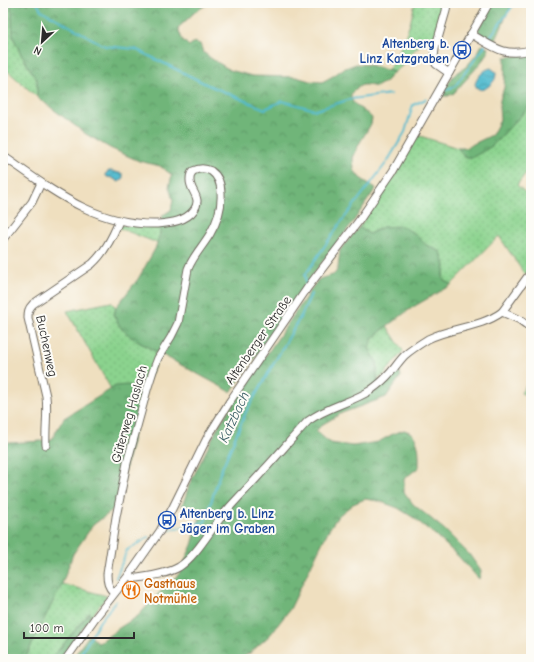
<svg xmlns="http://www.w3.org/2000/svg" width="534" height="662" font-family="'Comic Neue',sans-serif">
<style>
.grass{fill:url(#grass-dots);stroke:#5b7f5c}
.forest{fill:url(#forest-crowns);stroke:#4e7052}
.garden{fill:#8bd38e;stroke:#5b7f5c}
.water{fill:url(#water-waves);stroke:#3e737d}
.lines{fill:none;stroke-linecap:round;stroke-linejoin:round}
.stream{stroke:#52bbcf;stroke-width:2}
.minor-casing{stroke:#706a5f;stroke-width:9}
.minor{stroke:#fff;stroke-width:7}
.labels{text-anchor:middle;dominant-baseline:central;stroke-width:4;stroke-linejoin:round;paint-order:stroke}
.transit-label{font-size:13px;font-weight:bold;fill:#164399;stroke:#fdfcf7;text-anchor:end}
.street-label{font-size:13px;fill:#2b2b2b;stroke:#fdfcf7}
.food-label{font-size:13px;font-weight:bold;fill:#c56008;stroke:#fdfcf7;text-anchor:start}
.water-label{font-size:14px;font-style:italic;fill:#395d64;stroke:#fdfcf7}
</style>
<defs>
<pattern id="grass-dots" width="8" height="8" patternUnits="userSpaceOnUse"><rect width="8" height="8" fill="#8bd38e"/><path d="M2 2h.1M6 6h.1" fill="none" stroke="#78b57b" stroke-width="1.8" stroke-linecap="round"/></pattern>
<pattern id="forest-crowns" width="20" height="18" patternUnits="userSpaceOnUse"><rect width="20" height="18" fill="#70b579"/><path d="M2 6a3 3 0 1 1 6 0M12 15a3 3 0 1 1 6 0" fill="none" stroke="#5c9363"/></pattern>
<pattern id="water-waves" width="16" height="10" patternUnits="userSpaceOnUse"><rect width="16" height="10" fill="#52bbcf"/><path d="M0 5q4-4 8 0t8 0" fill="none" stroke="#4498a8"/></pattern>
</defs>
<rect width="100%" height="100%" fill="#fdfcf7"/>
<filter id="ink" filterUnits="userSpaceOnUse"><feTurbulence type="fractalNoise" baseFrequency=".025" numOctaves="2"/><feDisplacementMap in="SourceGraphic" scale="8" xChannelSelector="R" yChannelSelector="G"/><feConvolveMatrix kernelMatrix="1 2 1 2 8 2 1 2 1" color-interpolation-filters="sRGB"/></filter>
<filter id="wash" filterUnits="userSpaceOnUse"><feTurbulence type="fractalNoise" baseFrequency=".012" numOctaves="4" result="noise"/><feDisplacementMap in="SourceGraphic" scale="16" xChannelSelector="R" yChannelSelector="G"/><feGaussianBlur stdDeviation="0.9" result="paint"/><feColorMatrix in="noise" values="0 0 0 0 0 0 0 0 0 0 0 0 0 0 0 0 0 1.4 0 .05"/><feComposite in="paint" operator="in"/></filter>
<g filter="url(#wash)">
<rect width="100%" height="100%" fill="#efdfbf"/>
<g class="grass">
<path d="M 3,3 L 11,3 L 13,37 L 22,56 L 37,80 L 37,97 L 9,72 L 3,69 Z"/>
<path d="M 415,3 L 444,3 L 434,42 L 423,43 L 415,49 L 402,66 L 394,72 L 387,70 L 395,62 L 400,49 L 410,24 Z"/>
<path d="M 531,104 L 531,166 L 517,185 L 531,198 L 531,267 L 525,275 L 499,236 L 451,285 L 443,279 L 445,266 L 441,252 L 426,245 L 414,233 L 383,227 L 369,234 L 359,227 C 380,197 402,168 417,135 L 458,148 L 464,157 L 492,146 L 526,110 Z"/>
<path d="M 121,225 L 124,225 L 143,227 L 161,227 L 160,234 L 157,243 L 119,228 Z"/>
<path d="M 111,302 L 116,307 L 114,316 L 135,340 L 160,354 L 145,388 C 133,386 122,383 111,389 L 67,311 Z"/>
<path d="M 387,326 L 403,351 L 384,375 L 377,380 L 377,363 L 369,348 L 373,338 Z"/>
<path d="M 62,584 L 107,596 L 90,618 L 90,612 L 51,659 L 25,659 L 41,625 Z"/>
</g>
<g class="forest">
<path d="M 11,3 L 209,3 L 195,12 L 178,28 L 182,39 L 189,46 L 194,42 L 200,44 L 203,52 L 212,59 L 230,70 L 252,76 L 296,77 L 310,81 L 322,82 L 333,76 L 343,69 L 356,64 L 369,65 L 394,72 L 385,82 L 376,87 C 369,85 363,83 357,88 C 339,100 366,110 372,118 L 371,124 L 359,144 L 353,158 L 354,170 L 360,178 L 376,188 L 353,222 L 311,277 L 231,392 L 135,340 L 121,328 L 114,316 L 116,307 L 138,279 L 155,249 L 160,234 L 161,220 L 163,215 L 171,210 L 173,200 L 169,187 L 172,175 L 160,166 L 139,161 L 110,148 L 86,134 L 37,97 L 37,80 L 22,56 L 13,37 Z"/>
<path d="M 493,3 L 513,3 L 507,14 L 496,40 L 493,41 C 486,39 481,36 478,30 Z"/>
<path d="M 482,45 L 488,48 L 488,53 L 478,66 L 454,93 L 448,96 L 441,96 L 453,76 L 467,66 L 476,55 Z"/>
<path d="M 531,53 L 531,104 L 526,110 L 492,146 L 473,157 L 464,157 L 458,148 L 465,148 L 492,135 L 500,120 L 499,106 L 501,96 L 504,88 L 505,73 L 505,57 L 515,56 Z"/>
<path d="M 401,226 L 414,233 L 426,245 L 441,252 L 445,266 L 443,279 L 451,285 L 413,307 L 387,326 L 373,338 L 369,348 L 377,363 L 377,380 L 382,382 L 393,374 L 399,371 L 401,376 L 386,397 L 342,413 L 323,424 L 316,431 L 330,443 L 353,446 L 378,442 L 393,434 L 404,430 C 407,431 411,432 413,435 C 420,443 419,457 419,467 L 404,479 L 404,492 L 413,504 L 445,530 L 469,554 L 481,571 L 479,579 L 459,557 L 434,534 L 414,518 L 398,508 L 379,501 L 365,499 L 353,504 L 338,516 L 328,531 L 290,609 L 270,635 L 250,653 L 239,659 L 72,659 L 89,635 L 99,643 L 119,628 L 138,616 L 162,590 L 179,574 L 192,545 L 200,517 L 182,506 L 186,495 L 189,485 L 220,423 L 312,288 L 318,280 L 322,278 L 333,275 L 336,272 L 338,268 L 340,250 L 359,227 L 369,234 L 383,227 Z"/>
<path d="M 127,385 L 145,388 L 116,508 L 93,525 L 73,554 L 62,584 L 41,625 L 25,659 L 3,659 L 3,433 L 5,440 L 10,443 L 42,441 L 52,439 L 58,428 L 64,418 L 116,386 Z"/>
<path d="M 90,612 L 90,618 L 61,659 L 51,659 Z"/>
</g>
<path class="garden" d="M 531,377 L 531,397 L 521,393 Z"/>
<g class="water">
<path d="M 491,68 L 496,72 C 496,74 496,76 495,79 C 493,83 484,92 479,89 C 476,88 476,86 475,84 C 477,77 484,69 491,68 Z"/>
<path d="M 109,171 L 112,171 L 123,174 L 123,179 L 119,182 L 112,178 L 107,177 L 105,174 Z"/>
</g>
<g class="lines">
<g class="stream">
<path d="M 37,3 L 41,10 L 105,46 L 135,49 L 208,85 L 265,109 L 282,101 L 316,110 L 351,99 L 391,94"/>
<path d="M 487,41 L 515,3"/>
<path d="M 446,90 L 455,86 L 482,50 L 485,45"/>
<path d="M 306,285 L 305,275 L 339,225 L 387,162 L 405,132 L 413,105 L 426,99"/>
<path d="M 169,530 L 205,522 L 220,473 L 246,412 L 302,314 L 311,294"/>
<path d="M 116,578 L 127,550 L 149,537"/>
<path d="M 78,659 L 100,621 L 116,601"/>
</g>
</g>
</g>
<g filter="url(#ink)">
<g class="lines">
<defs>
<g id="minor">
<path d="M 447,3 L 446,11 L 435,49 L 434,57 L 436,64 L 449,73"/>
<path d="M 471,34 C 494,47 503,57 531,50"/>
<path d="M 3,156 C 52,190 95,226 158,224 C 171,223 186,221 194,210 C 203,197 189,191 190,179 C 190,176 191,173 193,171 C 199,168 205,168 211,171 C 218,176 221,184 221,193 C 222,207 217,222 210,234 C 203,246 193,256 188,269 L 178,323 L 171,337 L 158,358 L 153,371 L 147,390 L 127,463 L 116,517 L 107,574 C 107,582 108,587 114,593"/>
<path d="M 3,239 L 32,202 L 41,183"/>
<path d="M 502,312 L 531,272"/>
<path d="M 46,445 C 45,429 48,412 46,396 L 28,318 C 28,312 28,309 33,304 L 92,264 C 104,253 113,236 119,221"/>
<path d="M 129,575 L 134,578 L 138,578 C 151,576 167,574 179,567 C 196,556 209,532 222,516 C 235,500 250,486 263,471 C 278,455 293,437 308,421 C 328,406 351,403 371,390 C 378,385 385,379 391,372 C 396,366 400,360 405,355 C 412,349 420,344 428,339 C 452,327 480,328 502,312 L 520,320 L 531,328"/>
<path d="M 66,659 L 95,618 L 129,575 L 160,531 L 172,509 L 207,438 L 230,401 L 308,287 L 358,222 L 393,171 L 489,3"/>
</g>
</defs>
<use href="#minor" class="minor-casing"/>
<use href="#minor" class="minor"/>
</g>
</g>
<defs>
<symbol id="bus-ring" viewBox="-11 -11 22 22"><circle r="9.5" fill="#fdfcf7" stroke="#1a4fb4" stroke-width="1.5"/><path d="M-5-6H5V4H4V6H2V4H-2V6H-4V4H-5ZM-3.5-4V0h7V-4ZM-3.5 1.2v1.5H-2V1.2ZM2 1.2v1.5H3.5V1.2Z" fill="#1a4fb4"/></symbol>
<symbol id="restaurant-ring" viewBox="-11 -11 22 22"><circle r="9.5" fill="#fdfcf7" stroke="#e8710a" stroke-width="1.5"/><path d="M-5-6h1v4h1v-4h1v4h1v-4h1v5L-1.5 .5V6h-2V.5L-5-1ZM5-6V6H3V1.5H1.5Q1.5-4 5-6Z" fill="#e8710a"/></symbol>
</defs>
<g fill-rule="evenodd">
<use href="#bus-ring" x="452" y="40" width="20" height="20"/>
<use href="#bus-ring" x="157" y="510" width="20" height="20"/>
<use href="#restaurant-ring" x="121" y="580" width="20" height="20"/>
</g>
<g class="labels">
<g class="transit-label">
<text x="449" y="43">Altenberg b.<tspan x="449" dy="15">Linz Katzgraben</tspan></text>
<text x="180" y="513" text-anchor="start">Altenberg b. Linz<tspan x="180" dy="15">Jäger im Graben</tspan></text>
</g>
<g class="street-label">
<text transform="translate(258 340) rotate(-55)">Altenberger Straße</text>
<text transform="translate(47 346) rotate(78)">Buchenweg</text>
<text transform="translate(129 414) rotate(-74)">Güterweg Haslach</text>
</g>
<g class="food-label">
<text x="144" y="583">Gasthaus<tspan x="144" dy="15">Notmühle</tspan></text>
</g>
<g class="water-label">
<text transform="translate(234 417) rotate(-65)">Katzbach</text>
</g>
</g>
<rect width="534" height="662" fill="none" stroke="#fdfcf7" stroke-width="16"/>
<g transform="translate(42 42) rotate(206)" stroke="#fdfcf7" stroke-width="3" paint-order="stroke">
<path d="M0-3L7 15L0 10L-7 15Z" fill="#2b2b2b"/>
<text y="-6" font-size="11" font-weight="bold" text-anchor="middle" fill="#2b2b2b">N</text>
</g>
<path d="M24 632v6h110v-6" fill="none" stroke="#2b2b2b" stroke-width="2"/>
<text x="30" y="632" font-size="12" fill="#2b2b2b" stroke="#fdfcf7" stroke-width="3" paint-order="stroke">100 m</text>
</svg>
